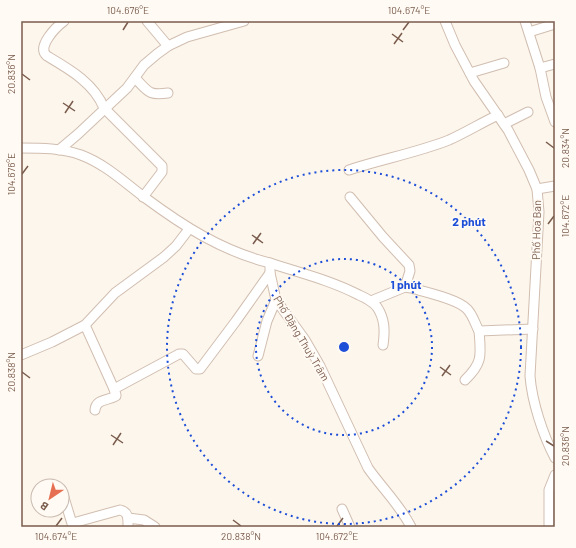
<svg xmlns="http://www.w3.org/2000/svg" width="576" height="548" font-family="Barlow,sans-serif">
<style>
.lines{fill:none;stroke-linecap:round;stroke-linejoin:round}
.minor-casing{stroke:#d1beb0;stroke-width:11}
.minor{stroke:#fff;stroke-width:9}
.ticks{fill:none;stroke:#7a5c4d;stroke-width:1.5}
.ring{fill:none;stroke:#1d4ed8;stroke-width:2;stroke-dasharray:2 4}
.labels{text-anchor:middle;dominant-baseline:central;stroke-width:3.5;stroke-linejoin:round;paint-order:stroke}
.street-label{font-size:11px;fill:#7a5c4d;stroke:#fffaf3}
.centre{fill:#1d4ed8;stroke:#fffaf3;stroke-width:2}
.ring-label{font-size:12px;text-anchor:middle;font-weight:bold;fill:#1d4ed8;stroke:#fffaf3;stroke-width:3.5;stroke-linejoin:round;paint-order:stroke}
.neatline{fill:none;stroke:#7a5c4d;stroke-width:1.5}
.ticks-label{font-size:10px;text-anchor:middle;fill:#7a5c4d}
</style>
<rect width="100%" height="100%" fill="#fdf6ec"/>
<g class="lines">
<defs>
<g id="minor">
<path d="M 64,21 C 56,27 36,47 47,56 C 69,69 94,83 104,108 L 162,166 L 162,172 L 143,197"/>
<path d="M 147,21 L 168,46"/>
<path d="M 445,21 L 455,45 L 474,81 L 508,130 L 529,170 L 537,189 L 539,212 L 530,376 C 532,402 543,435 555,458"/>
<path d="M 525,21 L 540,68 L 546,97 L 555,122"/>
<path d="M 529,32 L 555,24"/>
<path d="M 540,68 L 555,64"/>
<path d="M 470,73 L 504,63"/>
<path d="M 135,78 C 148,91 148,96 168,93"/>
<path d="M 504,124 L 528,112"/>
<path d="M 21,148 C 41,148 62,148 81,155 C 105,164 124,182 144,197 C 183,226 222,251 270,263 L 270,273 L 276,300 L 305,340 L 320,366 L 368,468 C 382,488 400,505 411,527"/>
<path d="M 59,150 L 78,134 L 127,88 L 144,65 L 157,54 L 168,46 L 187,37 L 244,21"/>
<path d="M 349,170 C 382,159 416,153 449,140 C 465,133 481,123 498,115"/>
<path d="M 537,189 L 555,186"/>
<path d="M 350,197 L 383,237 L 409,265 L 410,271 L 405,287"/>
<path d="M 270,263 C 300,273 330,280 359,295 C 366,298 372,301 377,307 C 385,319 385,331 383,345"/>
<path d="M 371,301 L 405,287 L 411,288 C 425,292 458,299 467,309 C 473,315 475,324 479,331 L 533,329"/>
<path d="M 85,325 L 114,389 L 179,354 L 183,354 L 196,369 L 200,369 L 236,321 L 270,273"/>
<path d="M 21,355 L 52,342 L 85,325 L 115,293 L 164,257 L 176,246 L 189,229"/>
<path d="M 258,356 L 267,321 L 276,300"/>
<path d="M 465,380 C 483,363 481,355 479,331"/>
<path d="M 95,410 C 96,399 107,401 116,396 L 116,395 L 114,389"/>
<path d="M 62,491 L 73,527"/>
<path d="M 342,509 L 350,527"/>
<path d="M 128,518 L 144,520 L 155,527"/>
<path d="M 73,523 L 120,510 C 129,512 128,519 128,527"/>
<path d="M 549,527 L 549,490 L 555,475"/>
</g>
</defs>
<use href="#minor" class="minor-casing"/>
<use href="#minor" class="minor"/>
</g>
<path class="ticks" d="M 123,30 L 128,22M 403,30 L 409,22M 392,34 L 403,42M 394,44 L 402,33M 22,74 L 30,80M 63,103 L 75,111M 65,113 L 73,101M 546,142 L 554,148M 22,174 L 28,166M 548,224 L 554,216M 252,235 L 263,243M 253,244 L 261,233M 440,367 L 451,375M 22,372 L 30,378M 442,376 L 450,365M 111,435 L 123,443M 546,441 L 554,446M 113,445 L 121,433M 233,520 L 241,526M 56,526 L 62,518M 337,526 L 343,518"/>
<g class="ring">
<circle cx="344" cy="347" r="88"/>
<circle cx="344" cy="347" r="177"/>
</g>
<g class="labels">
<g class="street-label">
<text transform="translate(536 230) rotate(-89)">Phố Hoa Ban</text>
<text transform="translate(302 338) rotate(59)">Phố Đặng Thuỳ Trâm</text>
</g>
</g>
<circle cx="344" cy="347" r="6" class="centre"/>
<g class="ring-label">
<text x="469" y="226">2 phút</text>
<text x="406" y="289">1 phút</text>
</g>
<rect width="576" height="548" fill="none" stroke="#fffaf3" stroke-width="44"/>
<g transform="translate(50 498) rotate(215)"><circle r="19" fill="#fffaf3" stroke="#cabbb1"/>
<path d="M0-3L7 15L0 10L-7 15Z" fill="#e76f51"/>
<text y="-6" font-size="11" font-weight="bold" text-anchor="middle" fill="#7a5c4d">B</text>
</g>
<rect x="22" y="22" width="532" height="504" class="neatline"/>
<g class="ticks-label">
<text x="128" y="14">104.676°E</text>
<text x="409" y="14">104.674°E</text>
<text transform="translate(11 74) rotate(-90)" y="4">20.836°N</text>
<text transform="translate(565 148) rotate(-90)" y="4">20.834°N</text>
<text transform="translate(11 174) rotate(-90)" y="4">104.676°E</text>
<text transform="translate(565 216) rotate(-90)" y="4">104.672°E</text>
<text transform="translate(11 372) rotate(-90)" y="4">20.838°N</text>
<text transform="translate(565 446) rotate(-90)" y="4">20.836°N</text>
<text x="56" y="540">104.674°E</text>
<text x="241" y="540">20.838°N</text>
<text x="337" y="540">104.672°E</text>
</g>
</svg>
